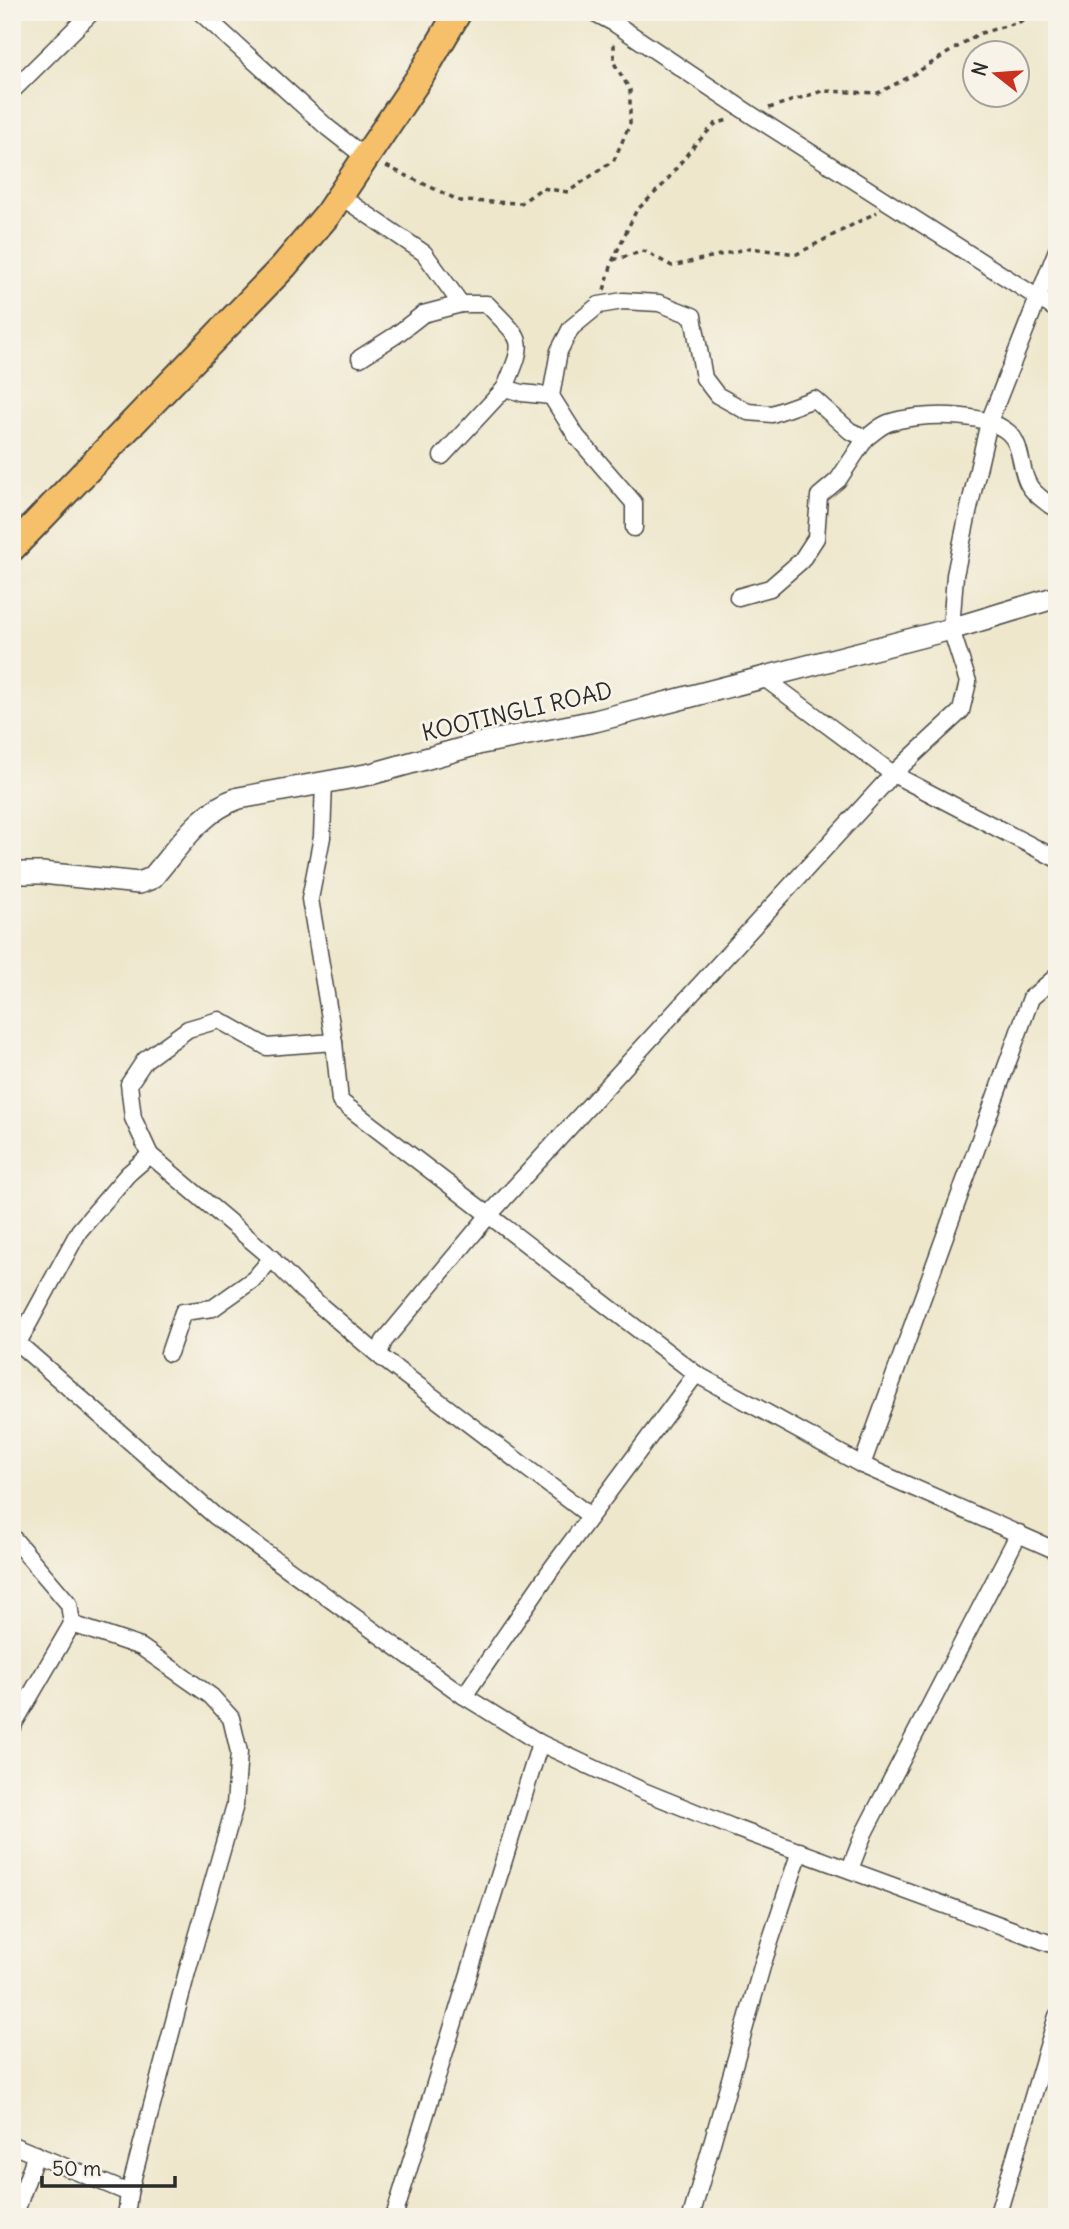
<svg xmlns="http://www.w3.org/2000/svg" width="1069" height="2229" font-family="Delius,sans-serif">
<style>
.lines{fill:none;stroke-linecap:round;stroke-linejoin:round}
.minor-casing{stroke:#484743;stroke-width:19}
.tertiary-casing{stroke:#484743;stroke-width:24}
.trunk-casing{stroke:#484743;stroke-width:30}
.path{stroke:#484743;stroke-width:3.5;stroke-dasharray:5 5;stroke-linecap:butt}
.minor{stroke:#fff;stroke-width:16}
.tertiary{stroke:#fff;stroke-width:21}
.trunk{stroke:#f6c06b;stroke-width:26}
.labels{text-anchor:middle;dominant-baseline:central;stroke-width:6;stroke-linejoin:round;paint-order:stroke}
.street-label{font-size:23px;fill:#2b2b2b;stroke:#f7f3e8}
</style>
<rect width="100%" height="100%" fill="#f7f3e8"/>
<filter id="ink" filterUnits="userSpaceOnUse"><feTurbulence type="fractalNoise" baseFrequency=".0143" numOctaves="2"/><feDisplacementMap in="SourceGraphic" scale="14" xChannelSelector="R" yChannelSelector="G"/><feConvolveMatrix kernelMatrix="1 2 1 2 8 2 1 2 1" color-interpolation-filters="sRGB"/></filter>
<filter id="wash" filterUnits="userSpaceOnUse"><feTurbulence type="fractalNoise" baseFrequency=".00686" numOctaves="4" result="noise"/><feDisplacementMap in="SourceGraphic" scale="28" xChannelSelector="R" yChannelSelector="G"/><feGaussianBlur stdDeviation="1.57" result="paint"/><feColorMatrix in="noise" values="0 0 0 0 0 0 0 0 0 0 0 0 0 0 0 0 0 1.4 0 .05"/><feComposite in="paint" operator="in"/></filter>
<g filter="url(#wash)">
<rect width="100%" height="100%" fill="#eee7cc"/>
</g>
<g filter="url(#ink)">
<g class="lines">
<defs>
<g id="minor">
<path d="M 200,12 L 328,128 L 365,157"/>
<path d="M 593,12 L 614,23 L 750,114 L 1057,310"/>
<path d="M 12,91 L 92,12"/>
<path d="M 340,196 L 424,253 L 461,304 L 487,304 C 525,344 526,337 505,388"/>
<path d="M 360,358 L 396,335 L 423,314 L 461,304"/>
<path d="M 551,396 L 577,437 L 634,503 L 634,528"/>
<path d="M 442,456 L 505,388 L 522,393 L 551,396 L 559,351 L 571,328 L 599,305 L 623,301 L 659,303 L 693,316 L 704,378 L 717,395 L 748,412 L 772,414 L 814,399 L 850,431 L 866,438 C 873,433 880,426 888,423 C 917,413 985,411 1009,433 C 1021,444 1020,464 1026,479 C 1030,491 1041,498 1051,506"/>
<path d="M 738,597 L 770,588 L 801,561 L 816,538 L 819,496 L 838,480 L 866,438"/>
<path d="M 763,677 L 893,774 L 1057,859"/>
<path d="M 324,782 L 322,837 L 310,899 L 334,1042"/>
<path d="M 150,1155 L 133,1118 L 129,1084 L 145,1060 L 188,1029 L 219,1020 L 267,1047 L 334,1042 L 340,1101 L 696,1374 L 862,1465 L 1057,1551"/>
<path d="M 12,1338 L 215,1516 L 464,1696 L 540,1743 L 643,1791 L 732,1827 L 1057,1946"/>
<path d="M 18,1343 L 79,1231 L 128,1174 L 150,1155 L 266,1253 L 302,1290 L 382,1358"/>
<path d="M 169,1353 L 183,1312 L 213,1308 L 254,1279 L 272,1258"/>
<path d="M 862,1465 L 1031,998 L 1057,976"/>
<path d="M 590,1516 L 382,1358 L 380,1351 L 384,1341 L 489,1215 L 893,774 L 961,711 L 968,682 L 951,629 L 955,575 L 968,513 L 989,422 L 1057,250"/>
<path d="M 12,1537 L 69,1604 L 72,1624 L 12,1727"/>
<path d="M 72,1624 L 141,1647 L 211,1696 L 231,1718 L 239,1752 L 235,1805 L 187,1972 L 129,2193 L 126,2217"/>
<path d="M 464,1696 L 552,1568 L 696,1374"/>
<path d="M 850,1869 L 864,1833 L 1019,1533"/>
<path d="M 12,2145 L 129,2193"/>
<path d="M 14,2217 L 36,2154"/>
<path d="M 394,2217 L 540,1743"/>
<path d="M 691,2217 L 763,1963 L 800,1851"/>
<path d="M 997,2217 L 1057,2016"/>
</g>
<path id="tertiary" d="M 12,873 L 42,873 L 139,883 L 152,878 C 178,848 200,811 239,798 L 371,774 L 482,743 L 595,721 L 951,629 L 1057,597"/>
<path id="trunk" d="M 12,548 L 284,266 L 327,215 L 423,72 L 458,12"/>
</defs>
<use href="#minor" class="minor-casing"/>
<use href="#tertiary" class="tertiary-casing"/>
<use href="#trunk" class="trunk-casing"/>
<g class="path">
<path d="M 769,108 L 822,91 L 878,93 L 911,76 L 978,34 L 1053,12"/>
<path d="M 386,166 L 460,201 L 521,203 L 542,188 L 568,192 L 614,160 L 630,124 L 630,90 L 614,63 L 614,42"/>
<path d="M 613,260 L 644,251 L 672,266 L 750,248 L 797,254 L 877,212"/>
<path d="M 604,290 L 613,260 L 636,211 L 664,184 L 692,148 L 715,124 L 731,119"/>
</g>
<use href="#minor" class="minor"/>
<use href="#tertiary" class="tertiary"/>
<use href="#trunk" class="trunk"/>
</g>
</g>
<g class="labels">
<g class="street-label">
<text transform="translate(517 711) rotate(-13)">KOOTINGLI ROAD</text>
</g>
</g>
<rect width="1069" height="2229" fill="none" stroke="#f7f3e8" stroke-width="42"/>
<g transform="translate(996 74) rotate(287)"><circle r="33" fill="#f7f3e8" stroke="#a5a39c" stroke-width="2"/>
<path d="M0-5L12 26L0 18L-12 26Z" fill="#c8321e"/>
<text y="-10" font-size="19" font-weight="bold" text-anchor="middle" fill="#2b2b2b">N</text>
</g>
<path d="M42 2176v10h133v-10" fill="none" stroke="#2b2b2b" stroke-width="3.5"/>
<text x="52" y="2176" font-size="21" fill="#2b2b2b" stroke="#f7f3e8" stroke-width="5" paint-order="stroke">50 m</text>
</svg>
